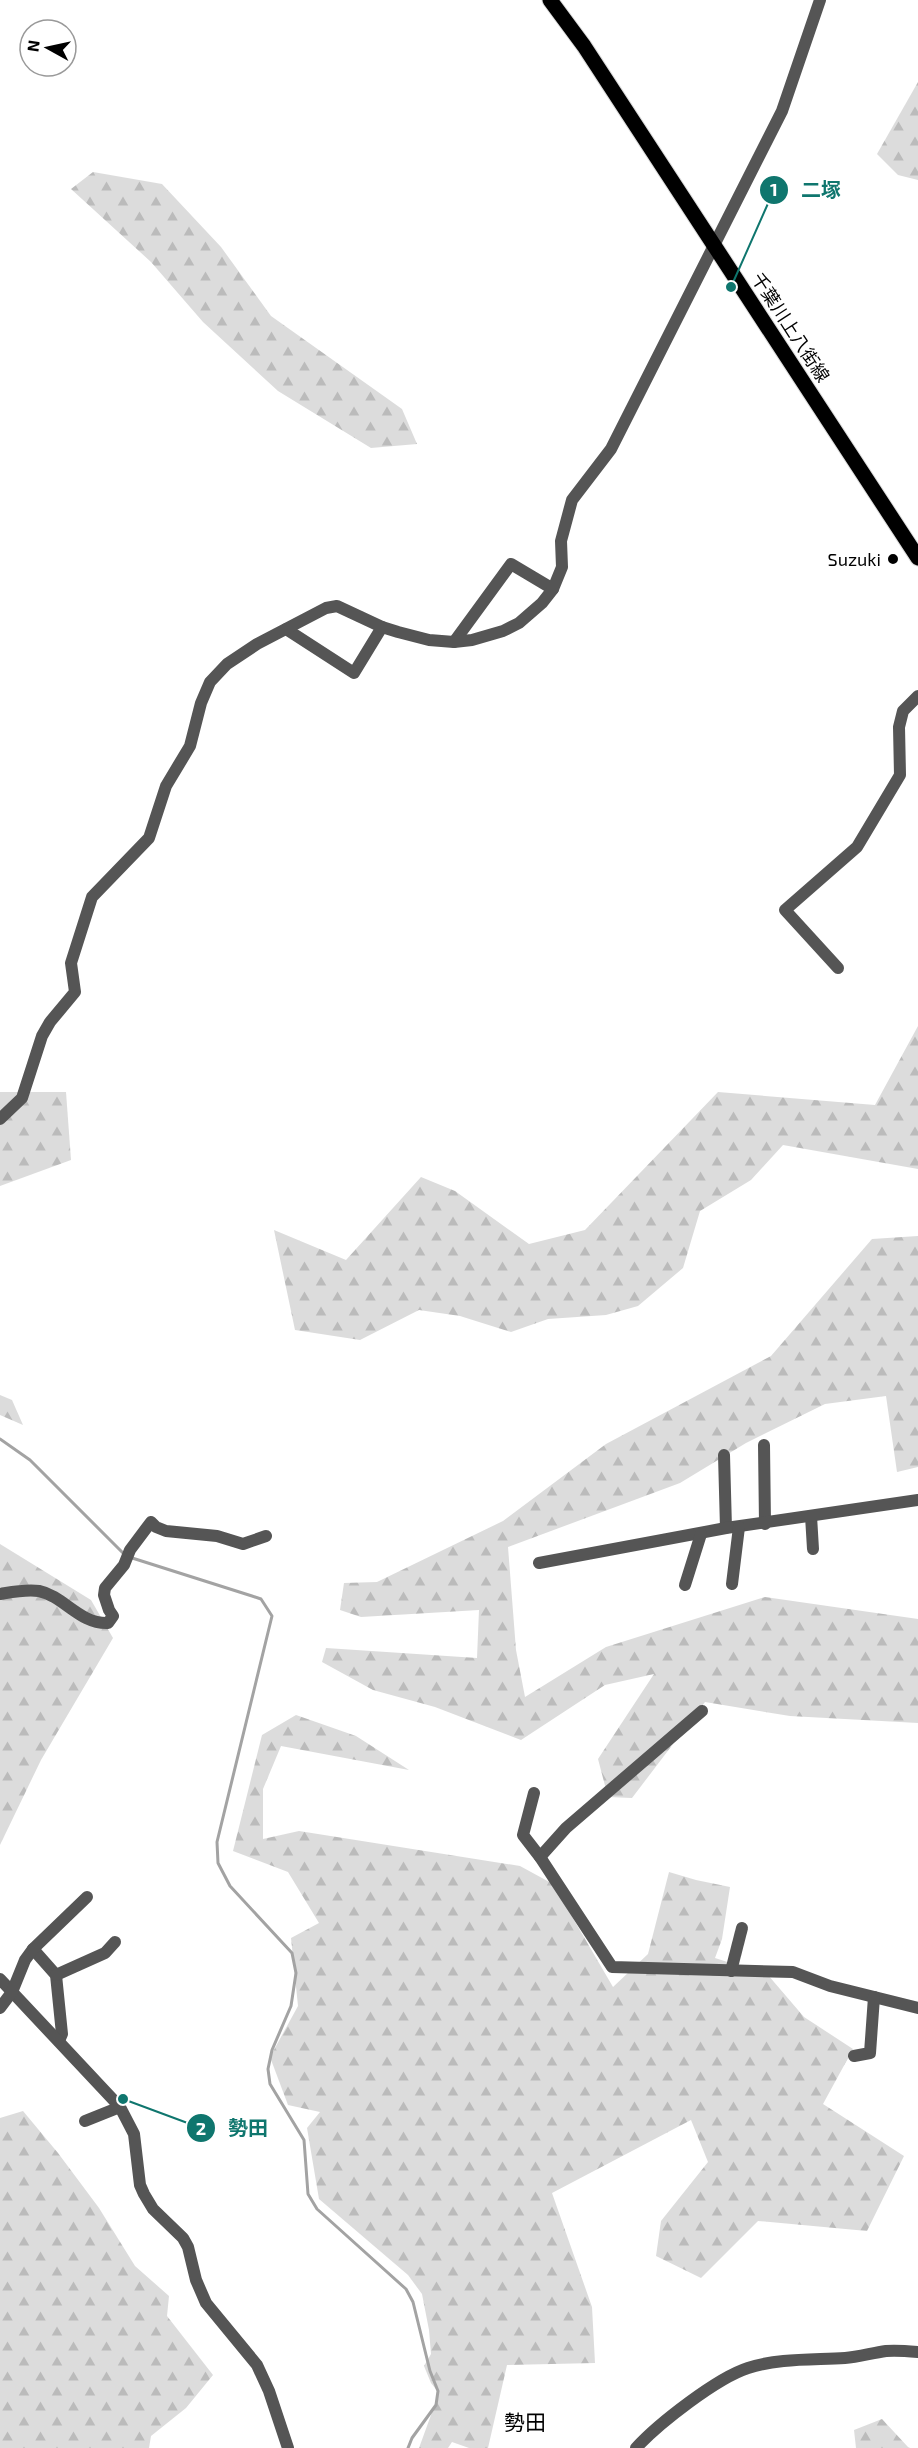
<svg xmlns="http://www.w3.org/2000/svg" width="918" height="2448" font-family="'Exo 2','Noto Sans JP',sans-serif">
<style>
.forest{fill:url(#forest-firs)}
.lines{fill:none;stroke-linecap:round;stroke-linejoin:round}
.stream{stroke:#a3a3a3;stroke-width:3}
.major-casing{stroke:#dbdbdb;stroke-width:17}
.minor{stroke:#555;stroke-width:12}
.major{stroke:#000;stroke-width:15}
.poi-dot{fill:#000;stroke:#fff;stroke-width:2}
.labels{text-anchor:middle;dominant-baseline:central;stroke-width:5;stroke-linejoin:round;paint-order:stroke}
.street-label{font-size:18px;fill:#000;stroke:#fff}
.poi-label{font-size:18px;fill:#000;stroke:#fff;text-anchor:end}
.quarter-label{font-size:21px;fill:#000;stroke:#fff}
.leader{fill:none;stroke:#0f766e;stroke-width:2}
.callout-dot{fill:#0f766e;stroke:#fff;stroke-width:2}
.mark-label{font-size:18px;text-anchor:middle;font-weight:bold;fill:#fff}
.callout-label{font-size:20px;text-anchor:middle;font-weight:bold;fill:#0f766e;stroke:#fff;stroke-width:5;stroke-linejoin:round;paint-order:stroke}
</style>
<defs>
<pattern id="forest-firs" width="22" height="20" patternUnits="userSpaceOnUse" patternTransform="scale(1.5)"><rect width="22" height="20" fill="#dcdcdc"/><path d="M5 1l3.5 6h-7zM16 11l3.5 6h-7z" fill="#bbb"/></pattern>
</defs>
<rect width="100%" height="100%" fill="#fff"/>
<g class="forest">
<path d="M 918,82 L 918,180 L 898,175 L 877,154 Z"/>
<path d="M 93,172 L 162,184 L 221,247 L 271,316 L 402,409 L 417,444 L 371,448 L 278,391 L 203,322 L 151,262 L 71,189 Z"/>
<path d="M 918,1026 L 918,1169 L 783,1145 L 751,1180 L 700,1211 L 683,1268 L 638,1306 L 606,1315 L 548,1319 L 511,1332 L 460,1316 L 419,1310 L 360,1340 L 295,1330 L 274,1230 L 346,1260 L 421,1177 L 455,1191 L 529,1244 L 585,1230 L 718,1092 L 875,1105 Z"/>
<path d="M 0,1092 L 66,1092 L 71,1160 L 0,1186 Z"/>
<path d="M 918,1236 L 918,1467 L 897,1472 L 886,1396 L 825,1404 L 746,1443 L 680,1483 L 508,1547 L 516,1650 L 525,1697 L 606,1647 L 765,1597 L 918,1619 L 918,1723 L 790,1716 L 705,1702 L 632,1798 L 608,1797 L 598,1759 L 654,1674 L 605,1685 L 521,1740 L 435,1707 L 373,1690 L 322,1662 L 326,1648 L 477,1658 L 479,1610 L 361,1617 L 340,1610 L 344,1583 L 377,1582 L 503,1521 L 606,1444 L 771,1356 L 872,1239 Z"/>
<path d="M 0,1395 L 12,1400 L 23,1425 L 0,1415 Z"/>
<path d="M 0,1544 L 91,1600 L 113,1638 L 41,1760 L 0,1845 Z"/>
<path d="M 296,1715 L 356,1736 L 409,1770 L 281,1746 L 263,1789 L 263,1839 L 299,1831 L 520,1866 L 553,1884 L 613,1987 L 648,1954 L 669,1872 L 696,1880 L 730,1887 L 722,1939 L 715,1958 L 768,1975 L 804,2017 L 853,2049 L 823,2104 L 904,2156 L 867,2231 L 758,2221 L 701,2278 L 656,2256 L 661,2221 L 708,2162 L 691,2120 L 552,2193 L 592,2307 L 595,2363 L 507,2365 L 488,2448 L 469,2448 L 452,2442 L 448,2448 L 419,2448 L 439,2393 L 431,2383 L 424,2366 L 431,2354 L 429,2330 L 422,2294 L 408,2275 L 319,2199 L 307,2128 L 320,2112 L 288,2105 L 270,2057 L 298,2006 L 291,1938 L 319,1923 L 288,1872 L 233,1851 L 262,1735 Z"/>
<path d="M 23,2111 L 58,2153 L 99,2208 L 135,2266 L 169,2296 L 167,2316 L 213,2375 L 186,2408 L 151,2436 L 149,2448 L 0,2448 L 0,2118 Z"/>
<path d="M 882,2419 L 908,2447 L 910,2448 L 856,2448 L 854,2430 Z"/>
</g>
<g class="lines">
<g class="stream">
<path d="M 0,1439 L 30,1460 L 124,1554"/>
<path d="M 129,1557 L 252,1596 L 261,1599 L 272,1616 L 217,1842 L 218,1863 L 230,1886 L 292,1953 L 296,1973 L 291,2006 L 272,2050 L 268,2069 L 270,2084 L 304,2140 L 308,2194 L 317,2209 L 406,2289 L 413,2302 L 430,2371 L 438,2391 L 436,2405 L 412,2438 L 408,2448"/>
</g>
<defs>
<path id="major" d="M 550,0 L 584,46 L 918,558"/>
</defs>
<use href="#major" class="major-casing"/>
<g class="minor">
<path d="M 286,629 L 354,673 L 382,627"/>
<path d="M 454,642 L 511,564 L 553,589"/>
<path d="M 838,968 L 785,910 L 857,847 L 900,775 L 899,727 L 903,711 L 918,696"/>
<path d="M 0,1119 L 22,1098 L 42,1036 L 50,1022 L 75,992 L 71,963 L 92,897 L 149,838 L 166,786 L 190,746 L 201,703 L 210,682 L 227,664 L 257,644 L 326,608 L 337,606 L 382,627 L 398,632 L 429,640 L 454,642 L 472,640 L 503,631 L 519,623 L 542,603 L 553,589 L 562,567 L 561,541 L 572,500 L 611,449 L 782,111 L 820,0"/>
<path d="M 764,1445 L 765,1524"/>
<path d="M 724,1455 L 726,1528"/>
<path d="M 811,1516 L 813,1549"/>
<path d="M 539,1563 L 726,1528 L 918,1500"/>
<path d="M 732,1584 L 739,1527"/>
<path d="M 685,1585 L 701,1534"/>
<path d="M 0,1594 C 12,1592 26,1589 39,1591 C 64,1596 79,1624 108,1623 L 113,1616 L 109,1610 L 104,1595 L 105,1588 L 124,1565 L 130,1550 L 151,1522 L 156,1527 L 166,1531 L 217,1536 L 243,1544 L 266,1536"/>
<path d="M 534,1793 L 523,1835 L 540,1857 L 566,1828 L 702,1711"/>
<path d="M 540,1857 L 612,1967 L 793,1972 L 830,1986 L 918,2008"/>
<path d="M 33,1949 L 56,1975 L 62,2034 L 59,2041"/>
<path d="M 731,1971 L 742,1928"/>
<path d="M 56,1975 L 105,1953 L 115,1942"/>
<path d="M 0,1979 L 120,2107 L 134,2134 L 140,2185 L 144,2194 L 153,2209 L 183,2238 L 188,2247 L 196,2280 L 206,2303 L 257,2365 L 269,2391 L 288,2448"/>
<path d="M 0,2008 L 12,1992 L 25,1960 L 33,1949 L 87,1897"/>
<path d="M 854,2056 L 870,2053 L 874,1997"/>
<path d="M 85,2121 L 120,2107"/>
<path d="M 636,2448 C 659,2423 717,2378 748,2368 C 778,2358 814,2360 845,2358 C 858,2357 872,2353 886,2351 C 896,2350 907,2351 918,2352"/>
</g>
<use href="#major" class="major"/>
</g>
<circle class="poi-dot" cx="893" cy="559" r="6"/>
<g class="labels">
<g class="street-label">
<text transform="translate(791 327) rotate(57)">千葉川上八街線</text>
</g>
<g class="poi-label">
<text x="881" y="559">Suzuki</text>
</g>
<g class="quarter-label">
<text x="525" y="2421">勢田</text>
</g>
</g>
<path class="leader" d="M731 287L774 190M123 2099L201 2128"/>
<g class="callout-dot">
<circle cx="731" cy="287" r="6"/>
<circle cx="123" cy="2099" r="6"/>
<circle cx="774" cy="190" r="15"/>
<circle cx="201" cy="2128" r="15"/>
</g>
<g class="mark-label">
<text x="774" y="196">1</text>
<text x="201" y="2135">2</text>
</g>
<g class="callout-label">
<text x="821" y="197">二塚</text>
<text x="248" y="2135">勢田</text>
</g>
<g transform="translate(48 48) rotate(278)"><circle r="28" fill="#ffffff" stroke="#999999" stroke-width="1.5"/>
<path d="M0-4.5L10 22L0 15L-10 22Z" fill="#000000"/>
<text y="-9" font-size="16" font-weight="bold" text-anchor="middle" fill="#000000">N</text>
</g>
</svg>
